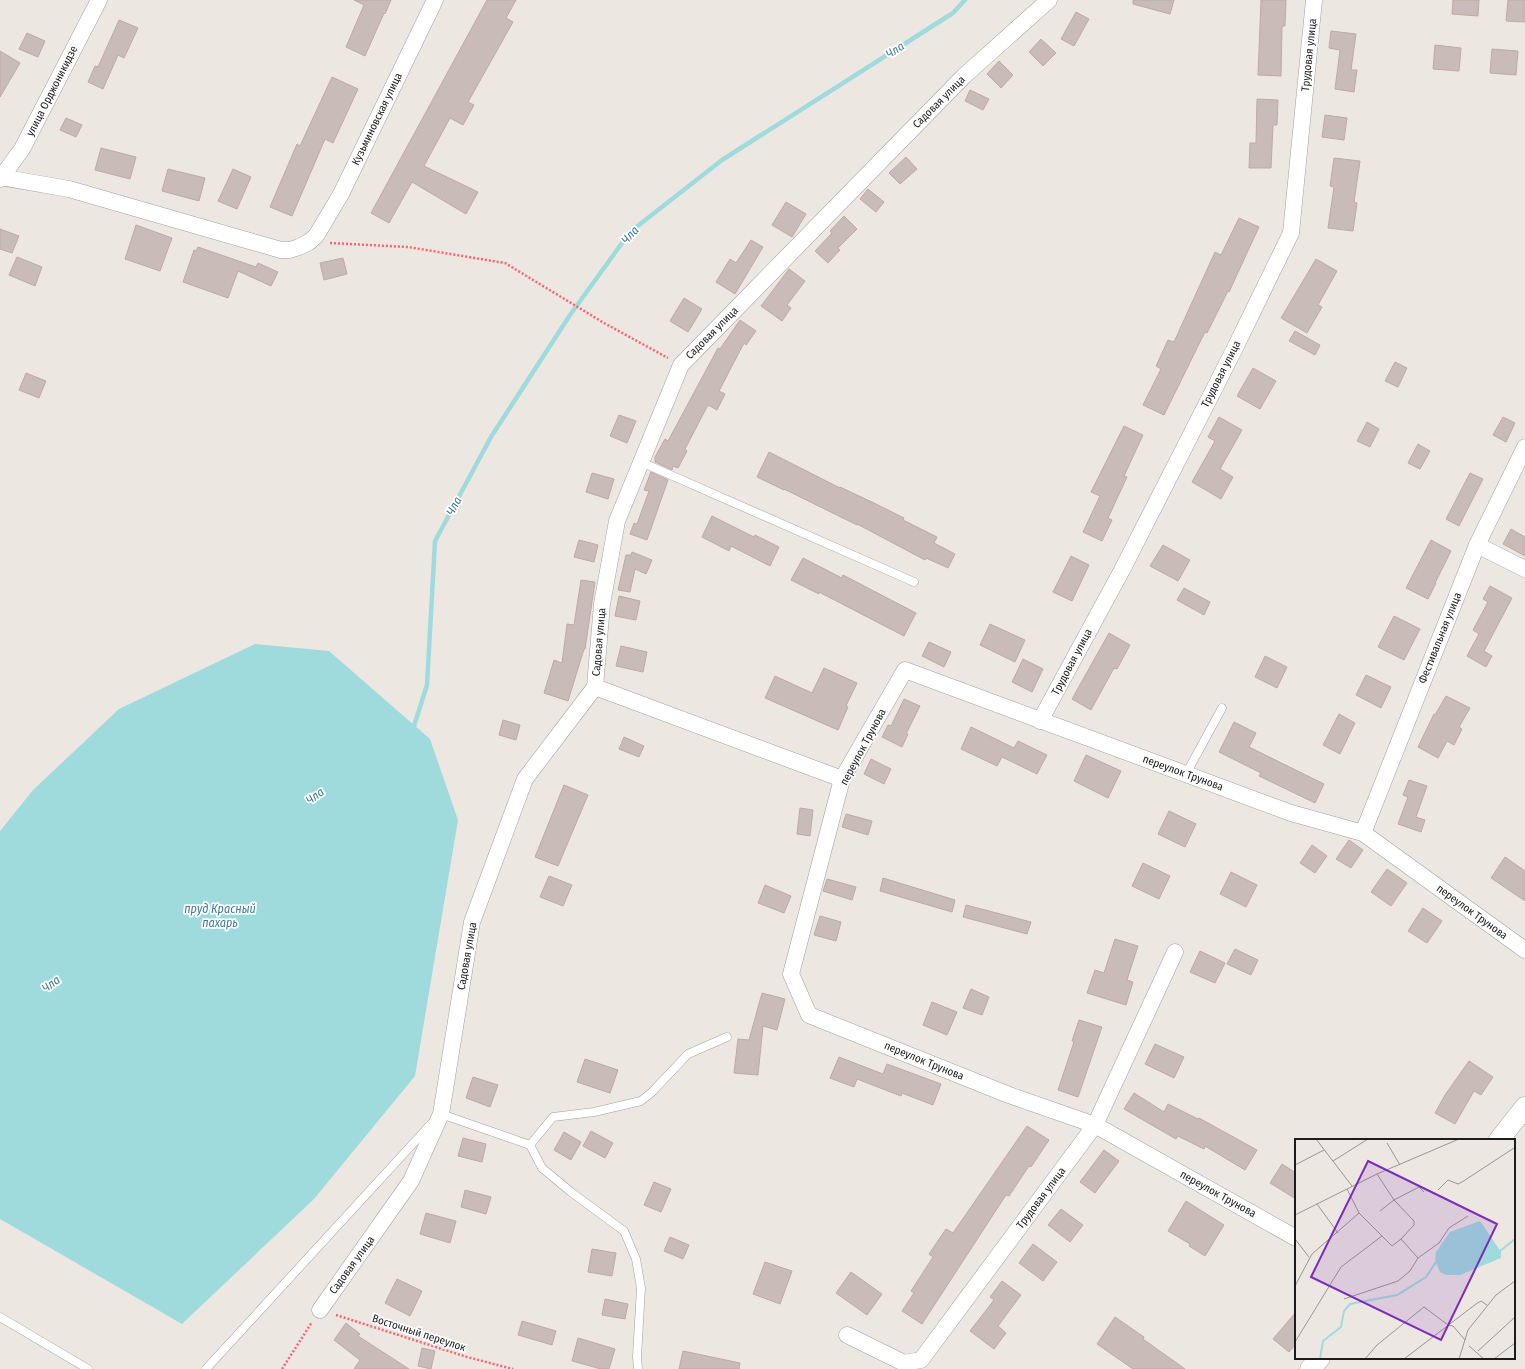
<svg xmlns="http://www.w3.org/2000/svg" width="1525" height="1369" font-family="'Fira Sans Condensed',sans-serif">
<style>
.water{fill:#9fdbdd}
.lines{fill:none;stroke-linecap:round;stroke-linejoin:round}
.stream{stroke:#9fdbdd;stroke-width:4.5}
.building{fill:#c9bbb7;stroke:#bfaaa3}
.service-casing{stroke:#a0a0a0;stroke-width:9}
.minor-casing{stroke:#a0a0a0;stroke-width:17}
.tertiary-casing{stroke:#a0a0a0;stroke-width:21}
.path{stroke:#fd6271;stroke-width:2.5;stroke-dasharray:2 2;stroke-linecap:butt}
.service{stroke:#fff;stroke-width:8}
.minor{stroke:#fff;stroke-width:16}
.tertiary{stroke:#fff;stroke-width:20}
.labels{text-anchor:middle;dominant-baseline:central;stroke-width:3.5;stroke-linejoin:round;paint-order:stroke}
.street-label{font-size:11px;fill:#1c1c1c;stroke:#fff}
.water-label{font-size:12px;font-style:italic;fill:#3e7b96;stroke:#fff}
.inset-river{fill:none;stroke:#9fdbdd;stroke-width:2}
.inset-road{fill:none;stroke:#999692;stroke-width:1}
.view{fill:#7b2cbf;fill-opacity:0.15;stroke:#7b2cbf;stroke-width:2}
.inset-edge{fill:none;stroke:#1c1c1c;stroke-width:2}
</style>
<rect width="100%" height="100%" fill="#ede7e1"/>
<path class="water" d="M 255,644 L 329,651 L 430,739 L 458,820 L 415,1076 L 314,1199 L 182,1324 L 0,1219 L 0,831 L 33,790 L 119,709 Z"/>
<g class="lines">
<path class="stream" d="M 410,729 L 414,726 L 427,685 L 435,541 L 491,437 L 570,315 L 630,232 L 722,160 L 953,13 L 965,0"/>
</g>
<g class="building">
<path d="M 354,0 L 391,0 L 385,14 L 384,13 L 365,56 L 346,47 L 364,5 Z"/>
<path d="M 487,0 L 516,0 L 506,18 L 513,22 L 468,102 L 474,105 L 463,125 L 450,118 L 424,166 L 478,192 L 466,214 L 412,182 L 389,223 L 371,213 Z"/>
<path d="M 1133,0 L 1174,0 L 1170,14 L 1133,4 Z"/>
<path d="M 1261,0 L 1286,0 L 1285,26 L 1282,26 L 1281,76 L 1258,75 Z"/>
<path d="M 1453,0 L 1479,0 L 1478,16 L 1452,14 Z"/>
<path d="M 1508,0 L 1525,0 L 1525,22 L 1506,21 Z"/>
<path d="M 1076,12 L 1089,19 L 1074,46 L 1061,39 Z"/>
<path d="M 119,20 L 138,28 L 124,58 L 118,55 L 103,89 L 88,82 L 95,66 L 98,67 Z"/>
<path d="M 1331,31 L 1356,34 L 1351,70 L 1357,70 L 1354,92 L 1335,89 L 1340,50 L 1329,48 Z"/>
<path d="M 27,33 L 45,41 L 38,57 L 19,49 Z"/>
<path d="M 1041,39 L 1056,53 L 1043,66 L 1029,52 Z"/>
<path d="M 1435,45 L 1461,48 L 1459,71 L 1433,69 Z"/>
<path d="M 1492,49 L 1518,51 L 1516,75 L 1490,73 Z"/>
<path d="M 0,51 L 20,63 L 0,97 Z"/>
<path d="M 999,61 L 1013,75 L 1001,88 L 987,74 Z"/>
<path d="M 332,77 L 358,89 L 333,143 L 325,139 L 292,216 L 270,207 L 297,144 L 300,146 Z"/>
<path d="M 970,90 L 989,99 L 983,110 L 965,101 Z"/>
<path d="M 1257,99 L 1278,100 L 1277,125 L 1273,125 L 1271,168 L 1249,168 L 1250,143 L 1256,143 Z"/>
<path d="M 1325,115 L 1347,118 L 1344,140 L 1322,137 Z"/>
<path d="M 66,118 L 82,125 L 76,137 L 60,130 Z"/>
<path d="M 101,148 L 136,157 L 130,179 L 95,170 Z"/>
<path d="M 906,157 L 917,169 L 900,184 L 889,173 Z"/>
<path d="M 1334,158 L 1360,161 L 1354,202 L 1357,203 L 1353,231 L 1328,228 L 1334,187 L 1330,186 Z"/>
<path d="M 168,169 L 205,178 L 199,201 L 162,191 Z"/>
<path d="M 233,169 L 251,177 L 237,209 L 218,201 Z"/>
<path d="M 868,189 L 884,202 L 876,212 L 860,199 Z"/>
<path d="M 786,202 L 806,214 L 792,237 L 772,225 Z"/>
<path d="M 844,216 L 857,229 L 838,248 L 840,250 L 828,263 L 815,251 L 832,233 L 830,231 Z"/>
<path d="M 1239,218 L 1259,227 L 1229,292 L 1228,291 L 1207,333 L 1205,332 L 1164,415 L 1143,405 L 1161,369 L 1156,366 L 1168,340 L 1174,342 L 1215,252 L 1221,255 Z"/>
<path d="M 136,225 L 172,238 L 160,271 L 125,259 Z"/>
<path d="M 0,229 L 19,236 L 12,253 L 0,249 Z"/>
<path d="M 751,240 L 763,247 L 735,294 L 716,282 L 730,259 L 736,263 Z"/>
<path d="M 198,247 L 256,267 L 258,263 L 278,272 L 271,286 L 238,271 L 228,298 L 183,282 L 194,250 L 196,251 Z"/>
<path d="M 17,257 L 42,267 L 35,286 L 9,275 Z"/>
<path d="M 343,258 L 347,274 L 324,280 L 320,263 Z"/>
<path d="M 1316,259 L 1337,271 L 1318,305 L 1322,307 L 1307,333 L 1281,318 Z"/>
<path d="M 789,269 L 805,281 L 787,305 L 791,308 L 782,321 L 761,306 Z"/>
<path d="M 684,298 L 702,309 L 688,332 L 670,321 Z"/>
<path d="M 740,320 L 756,331 L 746,345 L 744,343 L 719,391 L 725,394 L 717,410 L 708,405 L 685,449 L 687,451 L 678,468 L 673,466 L 672,470 L 655,462 L 655,457 L 665,439 L 668,441 L 718,348 L 720,349 Z"/>
<path d="M 1295,331 L 1320,345 L 1315,355 L 1289,341 Z"/>
<path d="M 1395,362 L 1407,368 L 1398,387 L 1385,381 Z"/>
<path d="M 1253,368 L 1276,381 L 1260,409 L 1237,396 Z"/>
<path d="M 26,373 L 46,381 L 39,398 L 19,390 Z"/>
<path d="M 619,415 L 636,421 L 627,443 L 610,436 Z"/>
<path d="M 1219,417 L 1242,430 L 1220,469 L 1233,477 L 1221,499 L 1192,482 L 1215,441 L 1208,437 Z"/>
<path d="M 1503,417 L 1515,423 L 1506,442 L 1493,435 Z"/>
<path d="M 1367,422 L 1379,429 L 1370,447 L 1357,441 Z"/>
<path d="M 1124,426 L 1143,435 L 1124,476 L 1127,477 L 1108,518 L 1112,520 L 1102,541 L 1083,532 L 1100,496 L 1091,492 Z"/>
<path d="M 1418,444 L 1430,451 L 1420,469 L 1408,463 Z"/>
<path d="M 769,452 L 840,488 L 840,487 L 876,504 L 904,518 L 903,520 L 937,537 L 934,543 L 955,554 L 948,568 L 926,558 L 925,560 L 857,524 L 857,525 L 784,489 L 784,490 L 757,477 Z"/>
<path d="M 651,472 L 668,480 L 647,540 L 630,534 L 634,523 L 637,524 L 649,491 L 644,490 Z"/>
<path d="M 592,473 L 614,479 L 608,499 L 586,492 Z"/>
<path d="M 1470,473 L 1483,479 L 1459,526 L 1446,519 Z"/>
<path d="M 712,516 L 754,537 L 755,535 L 779,547 L 770,566 L 731,546 L 729,551 L 702,537 Z"/>
<path d="M 1511,529 L 1525,537 L 1525,556 L 1503,544 Z"/>
<path d="M 579,540 L 598,545 L 594,562 L 574,557 Z"/>
<path d="M 1431,540 L 1451,551 L 1435,583 L 1436,583 L 1428,599 L 1406,588 Z"/>
<path d="M 1163,545 L 1190,560 L 1178,581 L 1150,566 Z"/>
<path d="M 632,552 L 652,560 L 646,574 L 635,569 L 630,592 L 618,590 L 626,555 L 631,555 Z"/>
<path d="M 1071,556 L 1089,565 L 1072,601 L 1053,592 Z"/>
<path d="M 803,558 L 842,578 L 843,575 L 916,613 L 904,636 L 819,592 L 819,594 L 791,580 Z"/>
<path d="M 581,580 L 595,582 L 585,649 L 584,649 L 568,701 L 544,693 L 554,660 L 562,663 L 567,624 L 574,625 Z"/>
<path d="M 1490,586 L 1512,598 L 1484,651 L 1492,656 L 1486,667 L 1467,656 L 1479,634 L 1473,630 L 1488,602 L 1483,599 Z"/>
<path d="M 1184,588 L 1210,602 L 1204,615 L 1177,600 Z"/>
<path d="M 619,596 L 640,601 L 636,620 L 615,616 Z"/>
<path d="M 1394,616 L 1420,629 L 1404,660 L 1378,647 Z"/>
<path d="M 990,624 L 1025,640 L 1015,662 L 980,645 Z"/>
<path d="M 1109,633 L 1130,645 L 1117,669 L 1114,668 L 1091,710 L 1072,699 Z"/>
<path d="M 929,642 L 951,652 L 944,667 L 922,656 Z"/>
<path d="M 621,646 L 647,652 L 643,672 L 616,666 Z"/>
<path d="M 1265,656 L 1287,667 L 1277,688 L 1255,677 Z"/>
<path d="M 1023,659 L 1043,669 L 1032,692 L 1012,682 Z"/>
<path d="M 824,668 L 857,683 L 846,706 L 848,707 L 838,730 L 765,698 L 775,676 L 812,693 Z"/>
<path d="M 1366,675 L 1391,687 L 1381,708 L 1356,695 Z"/>
<path d="M 1446,696 L 1470,708 L 1459,727 L 1462,729 L 1454,745 L 1447,741 L 1438,758 L 1418,747 L 1434,714 L 1435,715 Z"/>
<path d="M 904,699 L 920,706 L 906,734 L 908,734 L 902,747 L 882,737 L 888,725 L 891,726 Z"/>
<path d="M 1339,714 L 1355,723 L 1340,754 L 1323,745 Z"/>
<path d="M 503,720 L 520,725 L 516,740 L 499,735 Z"/>
<path d="M 1234,722 L 1256,733 L 1249,747 L 1324,784 L 1315,803 L 1259,776 L 1261,773 L 1219,752 Z"/>
<path d="M 971,727 L 1014,748 L 1018,741 L 1047,755 L 1037,774 L 1002,757 L 997,766 L 961,749 Z"/>
<path d="M 624,737 L 644,746 L 639,757 L 619,749 Z"/>
<path d="M 1086,755 L 1121,771 L 1108,798 L 1074,781 Z"/>
<path d="M 871,759 L 891,769 L 884,784 L 864,774 Z"/>
<path d="M 1409,780 L 1427,786 L 1416,817 L 1425,820 L 1421,832 L 1398,824 L 1408,797 L 1403,795 Z"/>
<path d="M 564,785 L 588,795 L 558,866 L 535,857 Z"/>
<path d="M 800,808 L 813,810 L 810,836 L 797,834 Z"/>
<path d="M 1169,811 L 1196,824 L 1185,847 L 1158,834 Z"/>
<path d="M 846,814 L 872,821 L 868,835 L 842,827 Z"/>
<path d="M 1349,840 L 1363,850 L 1351,868 L 1336,859 Z"/>
<path d="M 1312,845 L 1327,856 L 1315,873 L 1300,863 Z"/>
<path d="M 1505,857 L 1525,871 L 1525,901 L 1491,878 Z"/>
<path d="M 1143,863 L 1170,876 L 1159,899 L 1132,886 Z"/>
<path d="M 1387,869 L 1407,883 L 1391,906 L 1371,892 Z"/>
<path d="M 1231,872 L 1257,885 L 1246,907 L 1220,894 Z"/>
<path d="M 549,876 L 572,885 L 563,906 L 540,897 Z"/>
<path d="M 883,878 L 955,900 L 952,912 L 880,891 Z"/>
<path d="M 827,879 L 856,887 L 852,900 L 823,891 Z"/>
<path d="M 765,885 L 791,896 L 784,913 L 758,903 Z"/>
<path d="M 966,905 L 1031,922 L 1027,934 L 963,917 Z"/>
<path d="M 1423,908 L 1442,921 L 1427,943 L 1408,931 Z"/>
<path d="M 820,916 L 841,922 L 836,941 L 814,935 Z"/>
<path d="M 1115,939 L 1138,946 L 1127,980 L 1133,982 L 1126,1005 L 1087,993 L 1095,970 L 1104,973 Z"/>
<path d="M 1235,949 L 1258,960 L 1251,975 L 1227,964 Z"/>
<path d="M 1200,951 L 1225,963 L 1215,983 L 1190,972 Z"/>
<path d="M 971,989 L 989,997 L 982,1015 L 963,1008 Z"/>
<path d="M 762,993 L 785,999 L 777,1030 L 763,1026 L 758,1075 L 734,1073 L 738,1039 L 749,1040 Z"/>
<path d="M 932,1002 L 957,1012 L 947,1035 L 923,1025 Z"/>
<path d="M 1079,1020 L 1102,1027 L 1078,1097 L 1058,1090 L 1074,1042 L 1072,1041 Z"/>
<path d="M 1155,1044 L 1184,1057 L 1174,1078 L 1145,1064 Z"/>
<path d="M 839,1057 L 883,1074 L 887,1064 L 941,1084 L 933,1105 L 902,1093 L 901,1096 L 857,1079 L 854,1087 L 830,1078 Z"/>
<path d="M 585,1059 L 618,1070 L 610,1093 L 577,1082 Z"/>
<path d="M 1469,1061 L 1493,1077 L 1481,1095 L 1474,1091 L 1455,1124 L 1435,1113 L 1445,1095 Z"/>
<path d="M 473,1077 L 498,1085 L 490,1107 L 466,1098 Z"/>
<path d="M 1134,1093 L 1164,1112 L 1168,1104 L 1198,1119 L 1199,1118 L 1257,1150 L 1245,1170 L 1205,1146 L 1204,1149 L 1178,1136 L 1176,1139 L 1124,1109 Z"/>
<path d="M 1027,1126 L 1049,1140 L 1031,1167 L 1029,1166 L 1009,1196 L 1006,1195 L 922,1324 L 902,1311 L 914,1293 L 911,1291 L 933,1257 L 929,1254 L 946,1229 L 953,1233 Z"/>
<path d="M 591,1131 L 613,1143 L 605,1158 L 583,1146 Z"/>
<path d="M 564,1132 L 581,1142 L 571,1160 L 554,1150 Z"/>
<path d="M 463,1138 L 486,1144 L 482,1162 L 458,1156 Z"/>
<path d="M 1104,1150 L 1119,1161 L 1095,1193 L 1080,1182 Z"/>
<path d="M 1282,1164 L 1296,1173 L 1296,1199 L 1270,1183 Z"/>
<path d="M 654,1182 L 671,1189 L 661,1212 L 644,1205 Z"/>
<path d="M 465,1190 L 491,1197 L 486,1214 L 461,1207 Z"/>
<path d="M 1186,1201 L 1224,1225 L 1205,1256 L 1189,1246 L 1190,1244 L 1168,1231 Z"/>
<path d="M 1061,1209 L 1083,1225 L 1070,1242 L 1048,1225 Z"/>
<path d="M 426,1213 L 456,1221 L 450,1243 L 420,1234 Z"/>
<path d="M 670,1237 L 689,1245 L 683,1259 L 664,1251 Z"/>
<path d="M 1033,1244 L 1057,1262 L 1043,1281 L 1019,1263 Z"/>
<path d="M 592,1249 L 616,1253 L 612,1276 L 588,1272 Z"/>
<path d="M 765,1262 L 792,1271 L 780,1304 L 753,1294 Z"/>
<path d="M 851,1272 L 882,1294 L 867,1315 L 836,1293 Z"/>
<path d="M 397,1279 L 422,1291 L 410,1316 L 385,1303 Z"/>
<path d="M 1002,1281 L 1021,1295 L 998,1326 L 1006,1333 L 994,1349 L 970,1331 L 994,1300 L 990,1297 Z"/>
<path d="M 605,1299 L 628,1304 L 625,1319 L 602,1315 Z"/>
<path d="M 1296,1312 L 1296,1344 L 1289,1352 L 1273,1339 Z"/>
<path d="M 1115,1317 L 1144,1337 L 1143,1339 L 1185,1369 L 1133,1369 L 1097,1344 Z"/>
<path d="M 522,1321 L 556,1331 L 552,1345 L 518,1335 Z"/>
<path d="M 346,1323 L 360,1334 L 358,1336 L 409,1369 L 354,1369 L 360,1360 L 334,1340 Z"/>
<path d="M 578,1338 L 615,1349 L 609,1369 L 601,1369 L 572,1361 Z"/>
<path d="M 422,1348 L 435,1351 L 431,1369 L 418,1366 Z"/>
<path d="M 683,1351 L 740,1363 L 739,1369 L 679,1369 Z"/>
</g>
<g class="lines">
<defs>
<g id="service">
<path d="M 641,462 L 914,582"/>
<path d="M 1186,774 L 1222,708"/>
<path d="M 439,1115 L 441,1114 L 530,1145 L 542,1168 L 571,1192 L 624,1231 L 636,1259 L 641,1288 L 637,1357 L 638,1369"/>
<path d="M 530,1145 L 553,1117 L 594,1112 L 641,1101 L 652,1092 L 688,1054 L 727,1037"/>
<path d="M 0,1317 L 88,1369"/>
<path d="M 206,1369 L 431,1124"/>
</g>
<g id="minor">
<path d="M 0,177 L 69,189 L 281,250 L 290,250 L 299,247 L 309,242 L 316,236 L 341,194 L 435,0"/>
<path d="M 0,179 L 22,149 L 99,0"/>
<path d="M 1477,545 L 1525,569"/>
<path d="M 595,687 L 842,779"/>
<path d="M 1040,721 L 1122,570 L 1234,350 L 1291,233 L 1314,0"/>
<path d="M 1363,833 L 1477,545 L 1525,447"/>
<path d="M 1296,1238 L 1095,1125 L 1009,1095 L 809,1015 L 791,974 L 842,779 L 905,670 L 1291,813 L 1363,833 L 1525,950"/>
<path d="M 320,1310 L 411,1181 L 441,1114 L 472,922 L 525,779 L 595,687 L 602,604 L 617,521 L 681,365 L 964,76 L 1049,0"/>
<path d="M 847,1335 L 904,1363 L 921,1360 L 1095,1125 L 1175,952"/>
</g>
<g id="tertiary">
<path d="M 1499,1140 L 1525,1107"/>
<path d="M 1310,1369 L 1320,1358"/>
</g>
</defs>
<use href="#service" class="service-casing"/>
<use href="#minor" class="minor-casing"/>
<use href="#tertiary" class="tertiary-casing"/>
<g class="path">
<path d="M 330,243 L 408,247 L 505,263 L 604,323 L 668,358"/>
<path d="M 336,1315 L 467,1357 L 513,1369"/>
<path d="M 282,1369 L 312,1322"/>
</g>
<use href="#service" class="service"/>
<use href="#minor" class="minor"/>
<use href="#tertiary" class="tertiary"/>
</g>
<g class="labels">
<g class="street-label">
<text transform="translate(1309 55) rotate(-84)">Трудовая улица</text>
<text transform="translate(52 91) rotate(-63)">улица Орджоникидзе</text>
<text transform="translate(939 102) rotate(-45)">Садовая улица</text>
<text transform="translate(377 119) rotate(-64)">Кузьминовская улица</text>
<text transform="translate(712 333) rotate(-45)">Садовая улица</text>
<text transform="translate(1221 374) rotate(-63)">Трудовая улица</text>
<text transform="translate(1440 638) rotate(-68)">Фестивальная улица</text>
<text transform="translate(599 642) rotate(-85)">Садовая улица</text>
<text transform="translate(1072 662) rotate(-62)">Трудовая улица</text>
<text transform="translate(863 747) rotate(-62)">переулок Трунова</text>
<text transform="translate(1183 773) rotate(20)">переулок Трунова</text>
<text transform="translate(1472 912) rotate(36)">переулок Трунова</text>
<text transform="translate(467 956) rotate(-80)">Садовая улица</text>
<text transform="translate(924 1061) rotate(22)">переулок Трунова</text>
<text transform="translate(1218 1194) rotate(29)">переулок Трунова</text>
<text transform="translate(1041 1198) rotate(-53)">Трудовая улица</text>
<text transform="translate(352 1265) rotate(-54)">Садовая улица</text>
<text transform="translate(419 1333) rotate(18)">Восточный переулок</text>
</g>
<g class="water-label">
<text transform="translate(895 50) rotate(-33)">Чла</text>
<text transform="translate(630 235) rotate(-47)">Чла</text>
<text transform="translate(454 506) rotate(-61)">Чла</text>
<text transform="translate(315 796) rotate(-36)">Чла</text>
<text x="220" y="909">пруд Красный<tspan x="220" dy="14">пахарь</tspan></text>
<text transform="translate(51 984) rotate(-36)">Чла</text>
</g>
</g>
<g transform="translate(1295 1139)">
<rect width="220" height="220" fill="#ede7e1"/>
<path d="M 185,82 L 206,113 L 206,119 L 165,136 L 151,136 L 145,133 L 140,121 L 141,113 L 155,93 Z" fill="#9fdbdd"/>
<path class="inset-river" d="M 205,112 L 220,100M 25,220 L 28,202 L 46,188 L 49,172 L 55,165 L 102,156 L 131,138 L 141,123"/>
<path class="inset-road" d="M 21,0 L 57,47M 92,4 L 105,26M 38,22 L 73,0M 0,26 L 29,11M 52,50 L 64,74 L 97,107 L 106,100 L 119,86 L 119,82 L 99,61 L 82,35M 143,51 L 153,41 L 163,45 L 167,43 L 219,9M 22,65 L 43,94M 85,72 L 99,61 L 124,48 L 129,53M 0,76 L 82,35 L 164,0M 0,100 L 14,118M 106,100 L 123,119M 0,147 L 17,115 L 64,74M 49,160 L 103,142 L 115,132 L 123,119 L 144,104 L 154,89 L 173,77M 0,203 L 46,128 L 87,97M 174,207 L 189,220M 183,212 L 220,178M 70,220 L 82,206 L 129,168 L 153,186 L 158,187 L 170,201M 109,220 L 181,165 L 186,162 L 192,166M 164,220 L 173,191 L 201,156 L 220,142M 199,220 L 220,204"/>
<path class="view" d="M 73,22 L 202,85 L 146,201 L 16,138 Z"/>
<rect width="220" height="220" class="inset-edge"/>
</g>
</svg>
